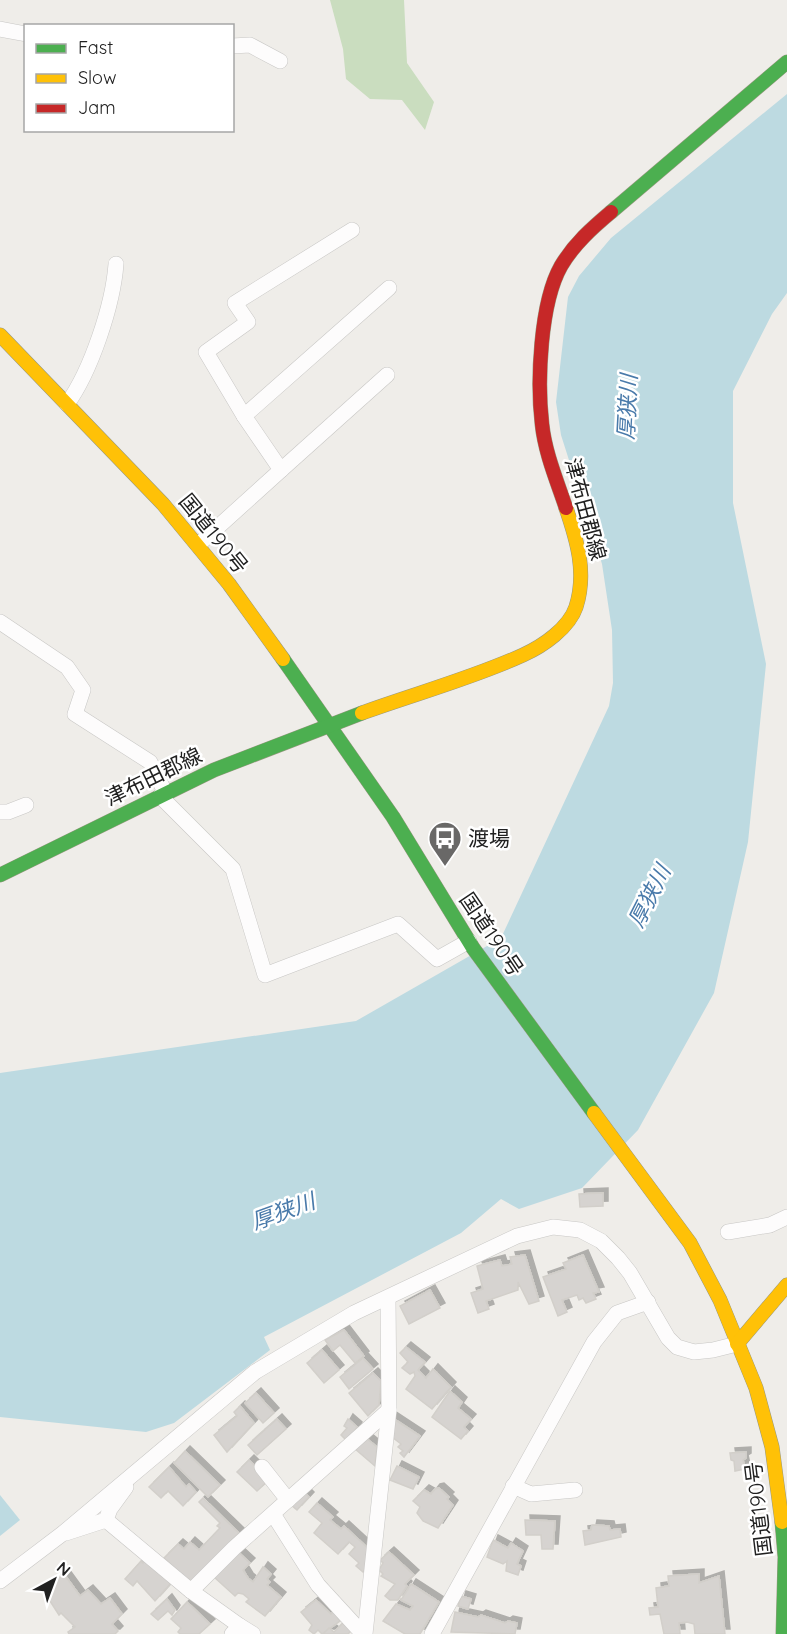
<svg xmlns="http://www.w3.org/2000/svg" width="787" height="1634" font-family="Quicksand,'Noto Sans JP',sans-serif">
<style>
.forest{fill:#caddbf}
.water{fill:#bddae1}
.building{fill:#d6d3d0;stroke:#d2cfca;stroke-width:1.5;filter:url(#shadow)}
.lines{fill:none;stroke-linecap:round;stroke-linejoin:round}
.street-casing{stroke:#c8c7c5;stroke-width:16}
.fast-casing{stroke:#989980;stroke-width:15}
.slow-casing{stroke:#989980;stroke-width:15}
.jam-casing{stroke:#989980;stroke-width:15}
.street{stroke:#fdfcfc;stroke-width:15}
.fast{stroke:#4caf50;stroke-width:14}
.slow{stroke:#ffc107;stroke-width:14}
.jam{stroke:#c62828;stroke-width:14}
.labels{text-anchor:middle;dominant-baseline:central;stroke-width:5;stroke-linejoin:round;paint-order:stroke}
.street-label{font-size:21px;fill:#212121;stroke:#fff}
.poi-label{font-size:21px;fill:#212121;stroke:#fff;text-anchor:start}
.water-label{font-size:22px;font-style:italic;fill:#497aaa;stroke:#fff}
</style>
<defs>
<filter id="shadow"><feDropShadow dx="5" dy="-5" stdDeviation="0" flood-color="#0004"/></filter>
</defs>
<rect width="100%" height="100%" fill="#efede9"/>
<path class="forest" d="M 330,0 L 404,0 L 407,63 L 434,102 L 425,130 L 402,100 L 370,99 L 346,79 L 343,49 Z"/>
<g class="water">
<path d="M 787,94 L 787,293 L 772,314 L 733,391 L 733,503 L 766,664 L 748,842 L 714,993 L 638,1130 L 582,1188 L 519,1209 L 501,1199 L 461,1233 L 264,1337 L 270,1350 L 174,1423 L 146,1432 L 0,1417 L 0,1073 L 356,1021 L 501,938 L 609,706 L 613,683 L 612,630 L 602,564 L 561,435 L 556,402 L 568,297 L 579,276 L 611,238 Z"/>
<path d="M 0,1495 L 20,1520 L 0,1536 Z"/>
</g>
<g class="building">
<path d="M 603,1193 L 603,1206 L 580,1207 L 579,1194 Z"/>
<path d="M 525,1255 L 539,1301 L 529,1304 L 518,1282 L 518,1290 L 486,1301 L 489,1309 L 478,1313 L 471,1293 L 483,1289 L 477,1266 L 500,1260 L 502,1266 L 512,1264 L 510,1257 Z"/>
<path d="M 583,1255 L 599,1292 L 593,1293 L 596,1299 L 586,1303 L 583,1298 L 579,1300 L 577,1295 L 562,1300 L 567,1312 L 558,1316 L 543,1277 L 566,1269 L 563,1263 Z"/>
<path d="M 430,1290 L 440,1308 L 409,1324 L 400,1306 Z"/>
<path d="M 344,1330 L 364,1356 L 355,1363 L 340,1345 L 333,1351 L 325,1340 Z"/>
<path d="M 406,1347 L 425,1362 L 418,1370 L 426,1378 L 433,1369 L 451,1387 L 432,1409 L 406,1389 L 415,1376 L 414,1372 L 410,1374 L 402,1368 L 408,1362 L 400,1353 Z"/>
<path d="M 322,1350 L 339,1370 L 324,1383 L 307,1363 Z"/>
<path d="M 363,1358 L 373,1369 L 349,1389 L 340,1377 Z"/>
<path d="M 373,1373 L 381,1381 L 379,1405 L 368,1416 L 349,1393 Z"/>
<path d="M 450,1391 L 462,1402 L 458,1408 L 471,1419 L 464,1427 L 468,1431 L 461,1439 L 432,1417 Z"/>
<path d="M 256,1393 L 274,1413 L 263,1423 L 245,1403 Z"/>
<path d="M 240,1406 L 254,1423 L 227,1452 L 214,1435 L 237,1416 L 234,1412 Z"/>
<path d="M 391,1417 L 420,1436 L 404,1457 L 400,1453 L 403,1451 L 398,1447 L 401,1444 L 388,1434 Z"/>
<path d="M 277,1419 L 286,1429 L 257,1455 L 248,1445 Z"/>
<path d="M 348,1419 L 357,1427 L 348,1442 L 341,1435 L 347,1428 L 344,1426 Z"/>
<path d="M 366,1438 L 377,1447 L 375,1466 L 354,1448 Z"/>
<path d="M 185,1451 L 220,1485 L 208,1497 L 174,1463 Z"/>
<path d="M 746,1452 L 746,1458 L 743,1460 L 745,1469 L 735,1471 L 734,1461 L 731,1460 L 730,1453 Z"/>
<path d="M 249,1460 L 269,1480 L 257,1491 L 237,1472 Z"/>
<path d="M 397,1466 L 419,1477 L 413,1489 L 390,1480 Z"/>
<path d="M 169,1467 L 186,1487 L 189,1484 L 196,1492 L 183,1506 L 168,1491 L 161,1498 L 149,1487 Z"/>
<path d="M 439,1488 L 449,1497 L 447,1499 L 453,1505 L 438,1528 L 423,1521 L 417,1513 L 420,1507 L 413,1501 L 424,1490 L 431,1494 L 435,1489 Z"/>
<path d="M 305,1493 L 309,1497 L 297,1510 L 291,1505 Z"/>
<path d="M 203,1498 L 239,1533 L 191,1583 L 164,1558 L 178,1544 L 184,1549 L 190,1542 L 199,1550 L 220,1528 L 217,1526 L 220,1523 L 199,1502 Z"/>
<path d="M 317,1503 L 333,1517 L 330,1520 L 341,1529 L 344,1526 L 371,1551 L 367,1568 L 363,1572 L 356,1566 L 359,1563 L 349,1554 L 355,1547 L 349,1542 L 338,1554 L 314,1533 L 322,1523 L 309,1512 Z"/>
<path d="M 525,1520 L 555,1521 L 553,1549 L 542,1549 L 541,1535 L 526,1535 Z"/>
<path d="M 592,1525 L 609,1526 L 610,1530 L 620,1529 L 621,1537 L 585,1545 L 583,1531 L 591,1530 Z"/>
<path d="M 493,1540 L 508,1548 L 511,1543 L 523,1551 L 517,1564 L 521,1566 L 518,1575 L 506,1571 L 507,1561 L 503,1564 L 487,1557 Z"/>
<path d="M 237,1551 L 250,1563 L 243,1570 L 248,1578 L 253,1582 L 263,1567 L 271,1574 L 267,1579 L 270,1582 L 267,1585 L 281,1597 L 265,1616 L 246,1602 L 249,1599 L 243,1594 L 238,1593 L 235,1596 L 214,1577 Z"/>
<path d="M 389,1552 L 414,1575 L 405,1584 L 407,1586 L 398,1600 L 390,1600 L 385,1596 L 395,1584 L 381,1576 L 383,1574 L 379,1570 L 383,1563 L 380,1560 Z"/>
<path d="M 146,1559 L 172,1582 L 155,1601 L 137,1581 L 133,1586 L 125,1579 L 141,1561 L 143,1563 Z"/>
<path d="M 64,1574 L 80,1596 L 88,1590 L 101,1604 L 110,1598 L 122,1614 L 112,1624 L 118,1631 L 115,1634 L 69,1634 L 68,1632 L 75,1627 L 61,1613 L 59,1615 L 41,1587 Z"/>
<path d="M 699,1574 L 699,1583 L 719,1576 L 725,1634 L 695,1634 L 694,1624 L 687,1622 L 679,1623 L 680,1634 L 664,1634 L 660,1614 L 650,1615 L 649,1608 L 658,1607 L 656,1588 L 669,1586 L 668,1576 Z"/>
<path d="M 411,1584 L 439,1602 L 420,1634 L 405,1634 L 383,1621 L 396,1604 L 410,1610 L 413,1606 L 401,1600 Z"/>
<path d="M 461,1596 L 471,1599 L 468,1609 L 458,1606 Z"/>
<path d="M 167,1599 L 175,1610 L 172,1615 L 168,1611 L 158,1620 L 151,1614 Z"/>
<path d="M 316,1600 L 331,1614 L 334,1611 L 340,1621 L 322,1634 L 318,1630 L 314,1634 L 309,1630 L 312,1625 L 301,1612 Z"/>
<path d="M 187,1602 L 210,1624 L 199,1634 L 180,1634 L 178,1632 L 181,1628 L 171,1619 Z"/>
<path d="M 455,1612 L 478,1617 L 481,1615 L 505,1623 L 508,1621 L 517,1623 L 515,1634 L 451,1632 Z"/>
<path d="M 346,1620 L 352,1630 L 348,1634 L 323,1634 L 329,1628 L 334,1632 Z"/>
</g>
<g class="lines">
<defs>
<g id="street">
<path d="M 0,29 L 26,34"/>
<path d="M 232,46 L 250,45 L 280,61"/>
<path d="M 67,404 C 91,371 113,305 116,264"/>
<path d="M 244,416 L 206,352 L 248,322 L 235,303 L 352,230"/>
<path d="M 281,470 L 387,375"/>
<path d="M 198,545 L 281,470 L 244,416 L 389,288"/>
<path d="M 0,622 L 67,667 L 83,690 L 75,714 L 150,762 L 165,792"/>
<path d="M 160,796 L 233,869 L 265,975 L 398,924 L 437,959 L 469,941"/>
<path d="M 0,812 L 8,812 L 26,805"/>
<path d="M 728,1232 L 770,1225 L 787,1217"/>
<path d="M 262,1467 L 288,1500"/>
<path d="M 513,1486 L 531,1494 L 575,1490"/>
<path d="M 126,1487 L 110,1509 L 106,1520 L 191,1591 L 240,1626"/>
<path d="M 273,1514 L 318,1585 L 363,1634"/>
<path d="M 66,1533 L 106,1520"/>
<path d="M 0,1581 L 62,1534 L 255,1372 L 354,1313 L 517,1236 L 553,1227 L 580,1230 L 601,1241 L 618,1258 L 630,1273 L 668,1338 L 677,1347 L 694,1352 L 713,1350 L 737,1344"/>
<path d="M 191,1591 L 234,1548 L 389,1410"/>
<path d="M 232,1634 L 240,1626 L 253,1634"/>
<path d="M 365,1634 L 389,1410 L 388,1298"/>
<path d="M 432,1634 L 594,1342 L 617,1313 L 648,1302"/>
</g>
<g id="fast">
<path d="M 611,212 L 787,62"/>
<path d="M 283,659 L 393,817 L 473,948 L 594,1113"/>
<path d="M 0,875 L 214,770 L 362,713"/>
<path d="M 782,1522 L 785,1557 L 783,1634"/>
</g>
<g id="slow">
<path d="M 0,335 L 163,504 L 229,584 L 283,659"/>
<path d="M 362,713 C 414,694 473,678 523,655 C 543,646 569,628 576,607 C 587,573 577,540 566,508"/>
<path d="M 594,1113 L 690,1243 L 720,1300 L 756,1388 L 772,1447 L 782,1522"/>
<path d="M 737,1344 L 787,1285"/>
</g>
<path id="jam" d="M 566,508 C 557,481 545,453 542,424 C 537,382 540,303 561,266 C 574,244 592,228 611,212"/>
</defs>
<use href="#street" class="street-casing"/>
<use href="#fast" class="fast-casing"/>
<use href="#slow" class="slow-casing"/>
<use href="#jam" class="jam-casing"/>
<use href="#street" class="street"/>
<use href="#fast" class="fast"/>
<use href="#slow" class="slow"/>
<use href="#jam" class="jam"/>
</g>
<defs>
<symbol id="bus-pin" viewBox="-11 -11 22 30"><path d="M0 17L-7.5 6A9.5 9.5 0 1 1 7.5 6Z" fill="#696867" stroke="#fff"/><path d="M-5-6H5V4H4V6H2V4H-2V6H-4V4H-5ZM-3.5-4V0h7V-4ZM-3.5 1.2v1.5H-2V1.2ZM2 1.2v1.5H3.5V1.2Z" fill="#fff"/></symbol>
</defs>
<g fill-rule="evenodd">
<use href="#bus-pin" x="426" y="819" width="38" height="52"/>
</g>
<g class="labels">
<g class="street-label">
<text transform="translate(586 509) rotate(75)">津布田郡線</text>
<text transform="translate(214 533) rotate(51)">国道190号</text>
<text transform="translate(153 776) rotate(-26)">津布田郡線</text>
<text transform="translate(492 934) rotate(56)">国道190号</text>
<text transform="translate(758 1509) rotate(-97)">国道190号</text>
</g>
<g class="poi-label">
<text x="468" y="838">渡場</text>
</g>
<g class="water-label">
<text transform="translate(627 407) rotate(-87)">厚狭川</text>
<text transform="translate(649 896) rotate(-63)">厚狭川</text>
<text transform="translate(283 1211) rotate(-20)">厚狭川</text>
</g>
</g>
<rect x="24" y="24" width="210" height="108" fill="#ffffff" stroke="#a6a6a6" stroke-width="1.5"/>
<rect x="36" y="44" width="30" height="9" fill="#4caf50" stroke="#a6a6a6" stroke-width="1.5"/>
<text x="78" y="54" font-size="18" fill="#212121">Fast</text>
<rect x="36" y="74" width="30" height="9" fill="#ffc107" stroke="#a6a6a6" stroke-width="1.5"/>
<text x="78" y="84" font-size="18" fill="#212121">Slow</text>
<rect x="36" y="104" width="30" height="9" fill="#c62828" stroke="#a6a6a6" stroke-width="1.5"/>
<text x="78" y="114" font-size="18" fill="#212121">Jam</text>
<g transform="translate(54 1580) rotate(41)" stroke="#ffffff" stroke-width="4.5" paint-order="stroke">
<path d="M0-4.5L10 22L0 15L-10 22Z" fill="#212121"/>
<text y="-9" font-size="16" font-weight="bold" text-anchor="middle" fill="#212121">N</text>
</g>
</svg>
